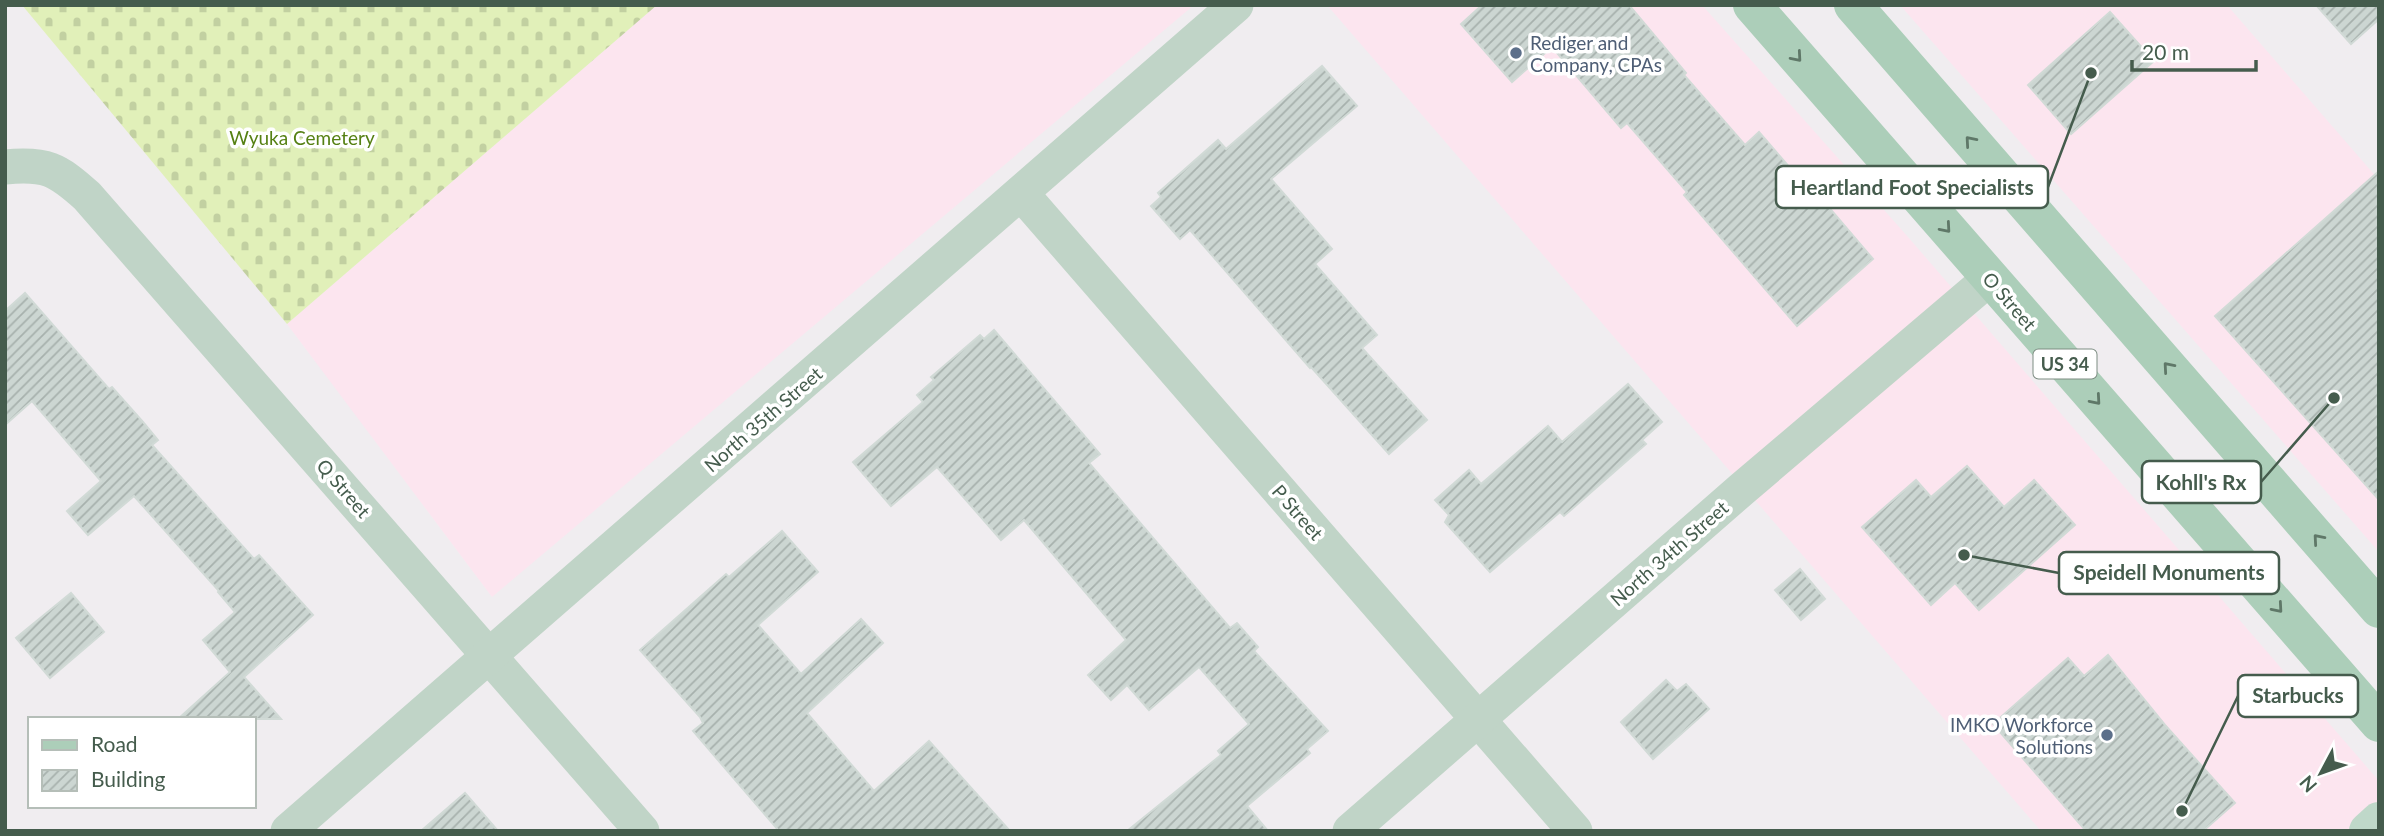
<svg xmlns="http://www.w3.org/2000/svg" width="2384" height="836" font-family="Lato,sans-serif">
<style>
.commercial{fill:#fce5ef}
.cemetery{fill:url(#cemetery-stones)}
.building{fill:url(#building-hatch);stroke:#d1dad6;stroke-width:2}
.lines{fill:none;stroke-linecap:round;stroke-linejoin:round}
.street{stroke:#c0d4c7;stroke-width:35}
.secondary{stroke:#bfd8c9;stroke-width:38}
.primary{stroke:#acceb9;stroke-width:38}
.oneway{stroke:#5f7868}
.service-dot{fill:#5c6f8a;stroke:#fff;stroke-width:2.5}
.labels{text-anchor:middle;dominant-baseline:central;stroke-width:7;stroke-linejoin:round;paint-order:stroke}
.shield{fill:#fff;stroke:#7d8d82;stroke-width:2}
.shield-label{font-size:18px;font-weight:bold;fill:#455c4d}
.service-label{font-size:19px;fill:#4e5e75;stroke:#fff;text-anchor:start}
.park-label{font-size:19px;fill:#558013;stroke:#fff}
.street-label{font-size:19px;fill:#455c4d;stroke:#fff}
.leader{fill:none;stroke:#455c4d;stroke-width:2.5}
.callout-dot{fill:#455c4d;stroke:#fff;stroke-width:2.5}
.callout{fill:#fff;stroke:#455c4d;stroke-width:2.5}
.callout-label{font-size:21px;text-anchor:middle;font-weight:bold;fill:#455c4d}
</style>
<defs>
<pattern id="cemetery-stones" width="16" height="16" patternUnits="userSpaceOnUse" patternTransform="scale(1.75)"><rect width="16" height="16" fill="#e1f0b9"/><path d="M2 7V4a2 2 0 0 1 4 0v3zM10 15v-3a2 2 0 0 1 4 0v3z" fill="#c2d0a1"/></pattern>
<pattern id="building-hatch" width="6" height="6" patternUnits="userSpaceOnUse" patternTransform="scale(1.75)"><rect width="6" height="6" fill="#ccd6d2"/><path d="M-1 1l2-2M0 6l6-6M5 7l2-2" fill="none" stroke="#a7b1ad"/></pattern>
</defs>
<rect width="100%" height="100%" fill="#f0edf0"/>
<g class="commercial">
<path d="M 657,5 L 1194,5 L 492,597 L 287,324 Z"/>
<path d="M 1327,5 L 1702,5 L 1908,237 L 2379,781 L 2379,831 L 2041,831 Z"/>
<path d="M 1900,5 L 2227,5 L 2379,180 L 2379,552 Z"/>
</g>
<path class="cemetery" d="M 22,5 L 657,5 L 287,324 Z"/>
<g class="building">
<path d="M 1482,5 L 1629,5 L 1686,73 L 1684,75 L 1745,145 L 1759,132 L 1824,207 L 1827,205 L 1873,259 L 1797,326 L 1684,195 L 1687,192 L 1627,123 L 1621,128 L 1552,47 L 1512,82 L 1461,24 Z"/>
<path d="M 2316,5 L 2379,5 L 2379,19 L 2351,44 Z"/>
<path d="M 2110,12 L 2154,61 L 2071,134 L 2028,85 Z"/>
<path d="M 1322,66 L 1357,106 L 1271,179 L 1332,249 L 1315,264 L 1377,335 L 1362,348 L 1427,420 L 1389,454 L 1311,367 L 1310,368 L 1190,230 L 1180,239 L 1151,206 L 1161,197 L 1158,193 L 1218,140 L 1226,149 Z"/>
<path d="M 2379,171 L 2379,500 L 2215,316 Z"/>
<path d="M 25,293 L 109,389 L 112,387 L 143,422 L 158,440 L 152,445 L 254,559 L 259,555 L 313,615 L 244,677 L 281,719 L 178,719 L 230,672 L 203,640 L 235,612 L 218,592 L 219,591 L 134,496 L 88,535 L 67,511 L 101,481 L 32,401 L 5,425 L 5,311 Z"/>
<path d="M 994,330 L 1100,454 L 1089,463 L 1230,628 L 1237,623 L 1258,647 L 1254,651 L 1328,731 L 1307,749 L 1310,753 L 1247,806 L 1268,831 L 1127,831 L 1221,755 L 1218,751 L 1249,724 L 1199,667 L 1149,710 L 1127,685 L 1111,700 L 1088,675 L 1126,640 L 1024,520 L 1001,540 L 937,467 L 891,506 L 853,462 L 923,402 L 917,395 L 934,380 L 931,377 L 980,335 L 984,339 Z"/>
<path d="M 1628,384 L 1662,422 L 1642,440 L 1646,444 L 1564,516 L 1560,512 L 1490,572 L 1445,522 L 1449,515 L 1435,500 L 1469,470 L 1481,484 L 1548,426 L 1562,442 Z"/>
<path d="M 1967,466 L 2004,507 L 2034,480 L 2075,525 L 1979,610 L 1955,583 L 1931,605 L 1862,527 L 1916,480 L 1931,497 Z"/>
<path d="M 782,531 L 818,572 L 758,625 L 801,674 L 861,619 L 883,643 L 807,713 L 874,791 L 929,741 L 1010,831 L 779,831 L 693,731 L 703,723 L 700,717 L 640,650 L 726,574 L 729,577 Z"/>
<path d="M 1800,569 L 1825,599 L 1801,620 L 1775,590 Z"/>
<path d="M 71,593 L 104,632 L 50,678 L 16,638 Z"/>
<path d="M 2108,655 L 2165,725 L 2235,803 L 2203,831 L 2086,831 L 1993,724 L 2068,658 L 2084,676 Z"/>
<path d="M 1666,680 L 1677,691 L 1686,684 L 1709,709 L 1653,759 L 1621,722 Z"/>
<path d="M 465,793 L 498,831 L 421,831 Z"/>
</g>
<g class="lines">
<g class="street">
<path d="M 5,167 C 46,163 57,169 87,196 L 642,831"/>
<path d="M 1021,193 L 1575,831"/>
<path d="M 288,831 L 1236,5"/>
<path d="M 1350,831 L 1742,489 L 1990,278"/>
</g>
<path class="secondary" d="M 2368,831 L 2379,821"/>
<g class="primary">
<path d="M 1752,5 L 2379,723"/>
<path d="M 1853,5 L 2379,609"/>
</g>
</g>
<defs><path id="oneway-chevron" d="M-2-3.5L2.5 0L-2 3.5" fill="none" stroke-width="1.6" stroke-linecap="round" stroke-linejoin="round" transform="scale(1.75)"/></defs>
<g class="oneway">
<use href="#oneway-chevron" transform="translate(1797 57) rotate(49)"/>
<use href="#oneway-chevron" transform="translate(1970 141) rotate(-131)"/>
<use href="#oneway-chevron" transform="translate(1946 228) rotate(49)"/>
<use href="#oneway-chevron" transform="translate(2168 367) rotate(-131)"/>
<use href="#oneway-chevron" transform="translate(2096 400) rotate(49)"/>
<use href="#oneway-chevron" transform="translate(2318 539) rotate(-131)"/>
<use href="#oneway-chevron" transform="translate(2278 608) rotate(49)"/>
</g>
<g class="service-dot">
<circle cx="1516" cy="53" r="7"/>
<circle cx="2107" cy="735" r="7"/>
</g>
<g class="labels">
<rect class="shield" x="2033.5" y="349.5" width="63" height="29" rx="5"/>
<g class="shield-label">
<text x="2065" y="364">US 34</text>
</g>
<g class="service-label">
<text x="1530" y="42">Rediger and<tspan x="1530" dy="22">Company, CPAs</tspan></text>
<text x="2093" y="724" text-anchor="end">IMKO Workforce<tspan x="2093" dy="22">Solutions</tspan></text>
</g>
<g class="park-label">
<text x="302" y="137">Wyuka Cemetery</text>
</g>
<g class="street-label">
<text transform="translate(2010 301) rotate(49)">O Street</text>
<text transform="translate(763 419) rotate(-41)">North 35th Street</text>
<text transform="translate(344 488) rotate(49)">Q Street</text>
<text transform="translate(1298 512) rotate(49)">P Street</text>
<text transform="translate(1669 553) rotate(-41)">North 34th Street</text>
</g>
</g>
<path class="leader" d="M2091 73L2048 187M2334 398L2261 482M1964 555L2059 573M2182 811L2238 696"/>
<g class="callout-dot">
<circle cx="2091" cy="73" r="7"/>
<circle cx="2334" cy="398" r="7"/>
<circle cx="1964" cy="555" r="7"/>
<circle cx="2182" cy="811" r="7"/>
</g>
<g class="callout">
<rect x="1776" y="166" width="272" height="42" rx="7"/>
<rect x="2142" y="461" width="119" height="42" rx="7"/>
<rect x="2059" y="552" width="220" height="42" rx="7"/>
<rect x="2238" y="675" width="120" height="42" rx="7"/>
</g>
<g class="callout-label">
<text x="1912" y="195">Heartland Foot Specialists</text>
<text x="2201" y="490">Kohll's Rx</text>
<text x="2169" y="580">Speidell Monuments</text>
<text x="2298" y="703">Starbucks</text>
</g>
<rect width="2384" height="836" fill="none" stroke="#455c4d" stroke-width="14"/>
<rect x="28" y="717" width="228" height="91" fill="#ffffff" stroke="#b5beb8" stroke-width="2"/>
<rect x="42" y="740" width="35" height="10" fill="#acceb9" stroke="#b5beb8" stroke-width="2"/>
<text x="91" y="752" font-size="21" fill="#455c4d">Road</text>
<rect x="42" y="770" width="35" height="21" fill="url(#building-hatch)" stroke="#b5beb8" stroke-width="2"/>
<text x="91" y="787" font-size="21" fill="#455c4d">Building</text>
<g transform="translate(2321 773) rotate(229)" stroke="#ffffff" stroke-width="5" paint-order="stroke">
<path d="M0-5L12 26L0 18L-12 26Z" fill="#455c4d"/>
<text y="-10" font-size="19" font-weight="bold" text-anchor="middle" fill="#455c4d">N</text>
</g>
<path d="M2132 60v10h124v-10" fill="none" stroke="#455c4d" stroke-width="3.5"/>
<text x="2142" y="60" font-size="21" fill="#455c4d" stroke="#ffffff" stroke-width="5" paint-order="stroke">20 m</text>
</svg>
